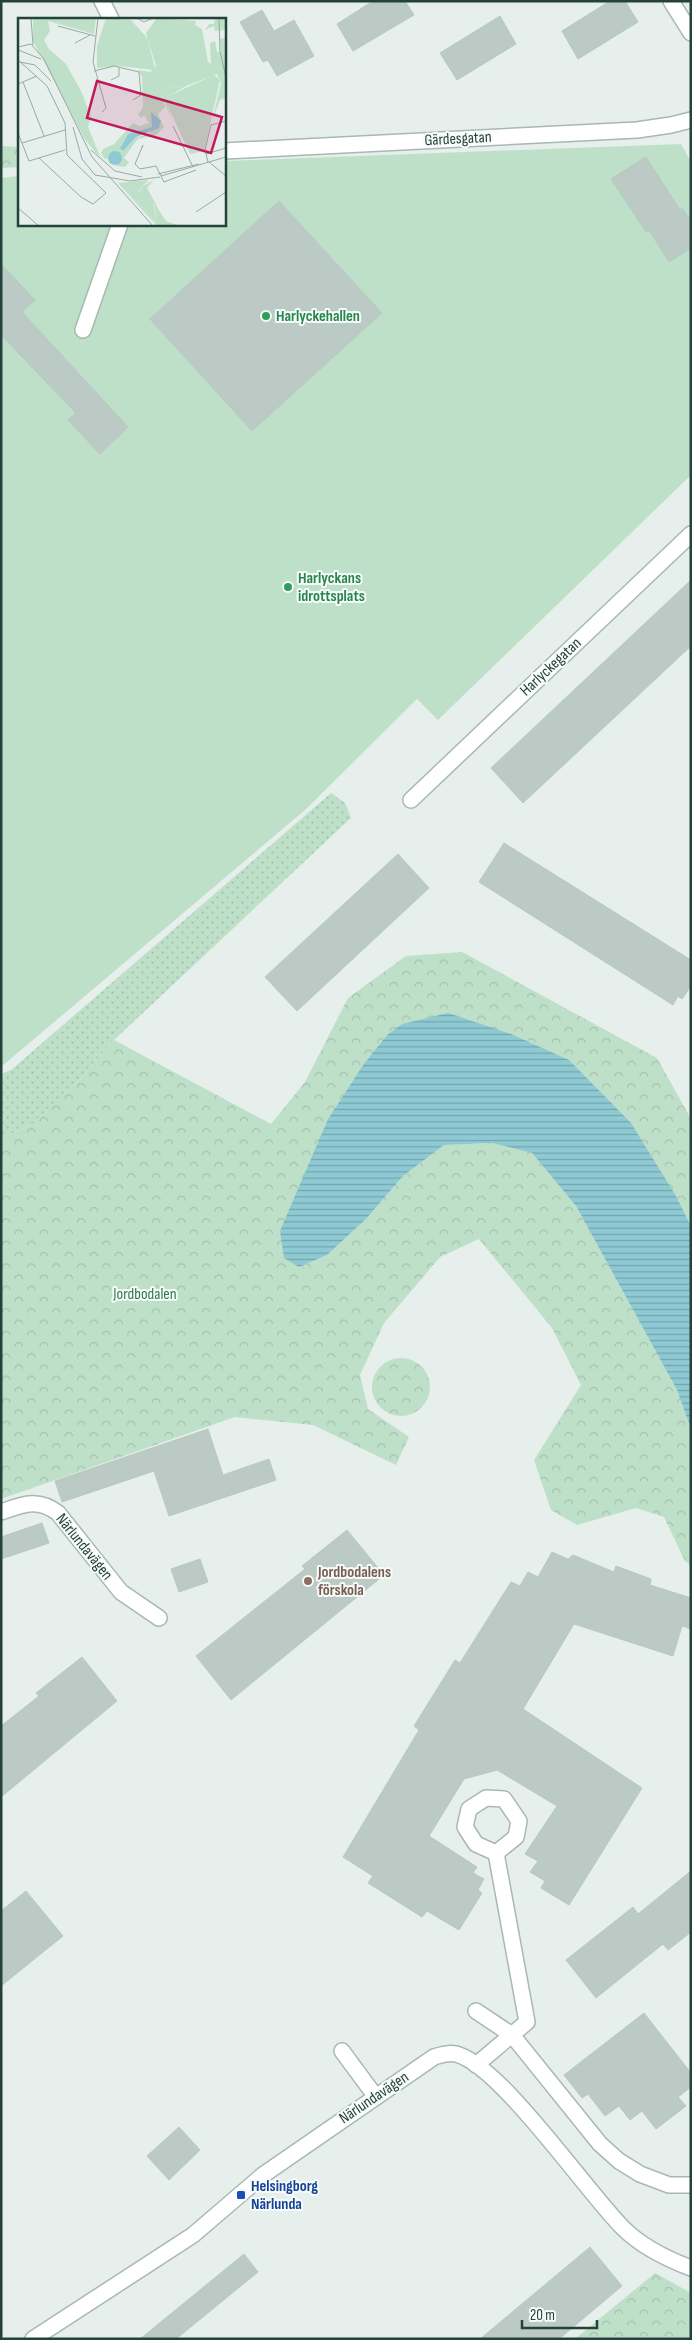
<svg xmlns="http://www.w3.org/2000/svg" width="692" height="2340" font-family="'Sofia Sans Condensed',sans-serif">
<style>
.grass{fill:url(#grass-dots)}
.forest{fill:url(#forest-crowns)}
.pitch{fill:#bfe0c8}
.water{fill:url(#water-rules)}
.building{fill:#bbcac4;stroke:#b8c9c2}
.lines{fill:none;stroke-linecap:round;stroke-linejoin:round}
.minor-casing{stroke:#a8b8b2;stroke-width:18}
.minor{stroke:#fff;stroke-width:15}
.leisure-dot{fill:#2e9e5b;stroke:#f7fbf9;stroke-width:2}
.education-dot{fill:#8d6e63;stroke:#f7fbf9;stroke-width:2}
.transit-dot{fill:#1a4fb4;stroke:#f7fbf9;stroke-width:2}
.labels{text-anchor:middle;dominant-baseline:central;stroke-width:4;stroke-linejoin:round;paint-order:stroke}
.street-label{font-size:16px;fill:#24423a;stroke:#f7fbf9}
.leisure-label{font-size:16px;font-weight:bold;fill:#27864d;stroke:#f7fbf9;text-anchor:start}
.park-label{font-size:16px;fill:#2d7a4b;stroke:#f7fbf9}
.education-label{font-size:16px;font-weight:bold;fill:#785e54;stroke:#f7fbf9;text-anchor:start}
.transit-label{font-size:16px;font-weight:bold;fill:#164399;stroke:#f7fbf9;text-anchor:start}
.inset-road{fill:none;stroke:#98aaa4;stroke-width:1}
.view{fill:#c2185b;fill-opacity:0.15;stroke:#c2185b;stroke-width:2.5}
.inset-edge{fill:none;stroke:#24423a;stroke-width:2.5}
</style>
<defs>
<pattern id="grass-dots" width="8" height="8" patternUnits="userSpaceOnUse" patternTransform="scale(1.25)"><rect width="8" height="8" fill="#bfe0c8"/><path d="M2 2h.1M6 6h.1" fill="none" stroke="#a4c1ad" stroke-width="1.8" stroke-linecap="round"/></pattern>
<pattern id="forest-crowns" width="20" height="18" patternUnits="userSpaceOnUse" patternTransform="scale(1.25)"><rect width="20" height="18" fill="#bfe0c8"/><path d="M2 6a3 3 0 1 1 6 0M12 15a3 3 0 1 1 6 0" fill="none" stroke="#a4c1ad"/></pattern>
<pattern id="water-rules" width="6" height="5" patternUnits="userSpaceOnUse" patternTransform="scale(1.25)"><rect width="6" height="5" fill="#8ec9d4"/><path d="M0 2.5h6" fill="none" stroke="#74a5ad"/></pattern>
</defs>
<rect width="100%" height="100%" fill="#e6efeb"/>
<path class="grass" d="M 331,793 L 345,803 L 351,818 L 114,1040 L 79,1080 L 32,1124 L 1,1139 L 1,1074 L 11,1070 Z"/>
<g class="forest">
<path d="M 1,146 L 19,147 L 19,167 L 1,168 Z"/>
<path d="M 462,952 L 657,1058 L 691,1119 L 691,1226 L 676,1196 L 387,1035 L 363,1065 L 328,1119 L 317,1147 L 299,1267 L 327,1255 L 366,1219 L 403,1176 L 444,1145 L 492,1143 L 532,1153 L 576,1206 L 677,1390 L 691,1429 L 691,1566 L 685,1561 L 664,1517 L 636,1508 L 577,1525 L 551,1510 L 534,1460 L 581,1385 L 552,1328 L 479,1239 L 440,1257 L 384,1323 L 360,1375 L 368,1409 L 409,1437 L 396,1465 L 313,1425 L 235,1417 L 1,1499 L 1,1139 L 32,1124 L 79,1080 L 114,1040 L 271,1124 L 305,1082 L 348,998 L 406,956 Z"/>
<circle cx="401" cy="1387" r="29"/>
<path d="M 655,2273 L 691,2293 L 691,2339 L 575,2339 Z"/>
</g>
<path class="pitch" d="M 681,144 L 691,162 L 691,475 L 438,720 L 417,699 L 305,810 L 1,1067 L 1,178 L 19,176 L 19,224 L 224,224 L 224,161 Z"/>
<path class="water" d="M 448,1013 L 511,1034 L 569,1060 L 631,1123 L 676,1196 L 691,1226 L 691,1429 L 677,1390 L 576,1206 L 532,1153 L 492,1143 L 444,1145 L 403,1176 L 366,1219 L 327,1255 L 299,1267 L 284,1258 L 280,1231 L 328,1119 L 363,1065 L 387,1035 L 402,1024 Z"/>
<g class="building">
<path d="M 373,1 L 405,1 L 414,15 L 353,51 L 337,24 Z"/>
<path d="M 610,1 L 625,1 L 638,22 L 578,59 L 562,31 Z"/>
<path d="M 262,10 L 274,31 L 294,20 L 314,56 L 277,76 L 268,60 L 263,62 L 240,22 Z"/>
<path d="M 500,16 L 516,44 L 457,80 L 440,53 Z"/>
<path d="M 646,157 L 680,210 L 682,208 L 691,221 L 691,248 L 669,262 L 649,230 L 646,232 L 611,179 Z"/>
<path d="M 279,201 L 382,313 L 252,431 L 150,319 Z"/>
<path d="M 1,264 L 35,300 L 22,312 L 128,427 L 100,454 L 68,420 L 76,413 L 1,335 Z"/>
<path d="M 691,580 L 691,646 L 523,803 L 491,768 Z"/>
<path d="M 504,843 L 691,960 L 691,986 L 682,999 L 678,996 L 673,1005 L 479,882 Z"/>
<path d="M 398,854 L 429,888 L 297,1011 L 265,977 Z"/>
<path d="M 208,1429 L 223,1475 L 269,1459 L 276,1480 L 169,1516 L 154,1471 L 62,1502 L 55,1481 Z"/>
<path d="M 42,1523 L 49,1543 L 1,1559 L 1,1537 Z"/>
<path d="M 347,1530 L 384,1575 L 231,1700 L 196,1656 L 305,1569 L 302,1566 Z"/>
<path d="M 552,1552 L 568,1559 L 573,1555 L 614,1572 L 616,1566 L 651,1579 L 650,1585 L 691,1598 L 691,1629 L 682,1626 L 673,1656 L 574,1624 L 523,1709 L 642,1788 L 569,1905 L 541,1888 L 545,1881 L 530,1872 L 538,1861 L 525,1854 L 557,1806 L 497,1770 L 464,1779 L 429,1836 L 477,1867 L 473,1873 L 484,1879 L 478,1890 L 482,1893 L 459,1930 L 427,1911 L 422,1917 L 368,1883 L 373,1876 L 343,1857 L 419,1730 L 414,1726 L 455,1660 L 460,1663 L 511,1582 L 520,1586 L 528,1572 L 538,1577 Z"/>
<path d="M 200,1559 L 208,1582 L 179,1592 L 171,1569 Z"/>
<path d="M 82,1657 L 117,1701 L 1,1797 L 1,1726 L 39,1696 L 36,1693 Z"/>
<path d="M 691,1871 L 691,1932 L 668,1950 L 663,1944 L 596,1998 L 566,1960 L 633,1907 L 638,1914 Z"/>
<path d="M 26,1891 L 63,1936 L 1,1986 L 1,1911 Z"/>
<path d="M 644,2013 L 691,2073 L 691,2087 L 678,2097 L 686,2106 L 656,2129 L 642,2111 L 630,2120 L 619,2106 L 605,2116 L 588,2094 L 582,2098 L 564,2075 Z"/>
<path d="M 179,2127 L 200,2150 L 169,2180 L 147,2156 Z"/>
<path d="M 590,2247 L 622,2286 L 559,2339 L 480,2339 Z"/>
<path d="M 244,2254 L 258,2272 L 176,2339 L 140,2339 Z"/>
</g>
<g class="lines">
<defs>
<g id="minor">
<path d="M 102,1 L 111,19"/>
<path d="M 671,1 L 691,33"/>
<path d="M 224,151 L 637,130 L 671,125 L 691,120"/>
<path d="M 83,330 L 120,224"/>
<path d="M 411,800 L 691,534"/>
<path d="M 1,1512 C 24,1504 38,1498 58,1513 L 121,1592 L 159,1618"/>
<path d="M 476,2011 L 512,2035 L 600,2144 L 619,2161 L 640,2174 L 669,2185 L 691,2185"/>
<path d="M 342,2051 L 376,2097"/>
<path d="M 476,2065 L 527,2022 L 496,1853 L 516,1837 L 519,1821 L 504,1799 L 486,1798 L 469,1809 L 465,1827 L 476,1844 L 496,1853"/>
<path d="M 33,2339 L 193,2235 L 263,2175 L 434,2057 C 441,2055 448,2052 456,2054 C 500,2065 586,2191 623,2228 C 641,2246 667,2259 691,2268"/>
</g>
</defs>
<use href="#minor" class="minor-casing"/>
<use href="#minor" class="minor"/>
</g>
<g class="leisure-dot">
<circle cx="266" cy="316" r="5"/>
<circle cx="288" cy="587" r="5"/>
</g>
<circle class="education-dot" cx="308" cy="1581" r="5"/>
<rect class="transit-dot" x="236" y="2190" width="10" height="10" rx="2.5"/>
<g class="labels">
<g class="street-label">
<text transform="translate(458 139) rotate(-3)">Gärdesgatan</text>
<text transform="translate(551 667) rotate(-43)">Harlyckegatan</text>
<text transform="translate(84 1547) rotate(51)">Närlundavägen</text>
<text transform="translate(374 2098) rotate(-34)">Närlundavägen</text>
</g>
<g class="leisure-label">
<text x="276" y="316">Harlyckehallen</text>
<text x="298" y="578">Harlyckans<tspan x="298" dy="18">idrottsplats</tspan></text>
</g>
<g class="park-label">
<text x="145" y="1294">Jordbodalen</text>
</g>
<g class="education-label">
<text x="318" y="1572">Jordbodalens<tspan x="318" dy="18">förskola</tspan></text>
</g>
<g class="transit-label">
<text x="251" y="2186">Helsingborg<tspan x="251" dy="18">Närlunda</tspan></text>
</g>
</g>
<g transform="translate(18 18)">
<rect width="208" height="208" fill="#e6efeb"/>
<path d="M 168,68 L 147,80 L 155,105 L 143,75 L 153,73 L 150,69 ZM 136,162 L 129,170 L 140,190 L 135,185 L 139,204 L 108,173 L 109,169 L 113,169 L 124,175 L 123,169 Z" fill="#bfe0c8"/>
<path d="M 15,0 L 78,0 L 76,16 L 30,3 L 32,13 L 26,22 L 31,31 L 48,46 L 64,75 L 73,99 L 70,109 L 82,138 L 103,155 L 78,135 L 66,120 L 15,23 ZM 139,0 L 178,3 L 177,7 L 184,11 L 190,44 L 193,46 L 192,25 L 197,23 L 199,34 L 203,34 L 202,21 L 207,20 L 207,80 L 202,82 L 194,104 L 203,65 L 199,56 L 168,68 L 150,69 L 154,74 L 143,75 L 147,89 L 140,96 L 146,109 L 138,117 L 120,121 L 115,127 L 106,140 L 111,144 L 107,149 L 98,148 L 105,139 L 87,141 L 83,135 L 85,131 L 96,126 L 115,105 L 121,108 L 131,105 L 126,97 L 124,100 L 120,97 L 125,89 L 124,59 L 120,52 L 132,54 L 138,48 L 128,15 ZM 134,95 L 143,104 L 130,116 L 116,120 L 105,133 L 103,127 L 110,116 L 134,109 ZM 197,0 L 207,0 L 207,12 L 197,13 L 196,8 L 187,12 L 191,6 L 196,6 ZM 131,162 L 122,170 L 125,175 L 113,169 L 109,169 L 108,173 L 139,204 L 136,185 L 148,203 L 159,207 L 139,207 L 129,197 L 100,165 Z" fill="#bfe0c8" fill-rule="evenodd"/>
<path d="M 88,0 L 113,2 L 130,21 L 137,52 L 101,48 L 79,50 L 79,28 Z" fill="#bfe0c8"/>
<path d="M 196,57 L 202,62 L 186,133 L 172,136 L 146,80 Z" fill="#bfe0c8"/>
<path d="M 133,94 L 143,103 L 141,110 L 118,119 L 105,133 L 102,130 L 110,116 L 134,109 ZM90 140a7 7 0 1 1 14 0a7 7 0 1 1-14 0Z" fill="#8ec9d4"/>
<path class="inset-road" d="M 13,0 L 15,27M 80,0 L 75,44 L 88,90 L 84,94M 119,0 L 126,4 L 135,0M 201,0 L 202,33 L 208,60M 40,8 L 77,18M 57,25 L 72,17M 0,29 L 13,26 L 26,41 L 74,139 L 135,208M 0,32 L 23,41M 0,42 L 29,68 L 47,105 L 49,137 L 88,175 L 75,186 L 63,179 L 21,140M 2,44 L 17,47 L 33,63M 76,53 L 96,48 L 121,54 L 123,77 L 115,82M 93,62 L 101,58 L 101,49M 5,64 L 26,118M 0,66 L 19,58M 155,108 L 175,149M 55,109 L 64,141 L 77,157 L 112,163 L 142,159M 0,115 L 11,143 L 47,132M 4,125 L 47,112M 124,130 L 125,127 L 117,146 L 122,151 L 138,148 L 146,164 L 178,152M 73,132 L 97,153 L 124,159M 188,136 L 208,130M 190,144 L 187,132 L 193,107 L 208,103M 191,144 L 208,158M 140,156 L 181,146M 143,158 L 208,139M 0,190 L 21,208M 178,194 L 208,174"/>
<path class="view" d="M 79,63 L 204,99 L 193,135 L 69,100 Z"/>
<rect width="208" height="208" class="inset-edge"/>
</g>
<rect width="692" height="2340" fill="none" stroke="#24423a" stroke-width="5"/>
<path d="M522 2320v8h75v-8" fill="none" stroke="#24423a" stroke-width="2.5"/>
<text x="530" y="2320" font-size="15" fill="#24423a" stroke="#f7fbf9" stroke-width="4" paint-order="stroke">20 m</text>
</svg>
